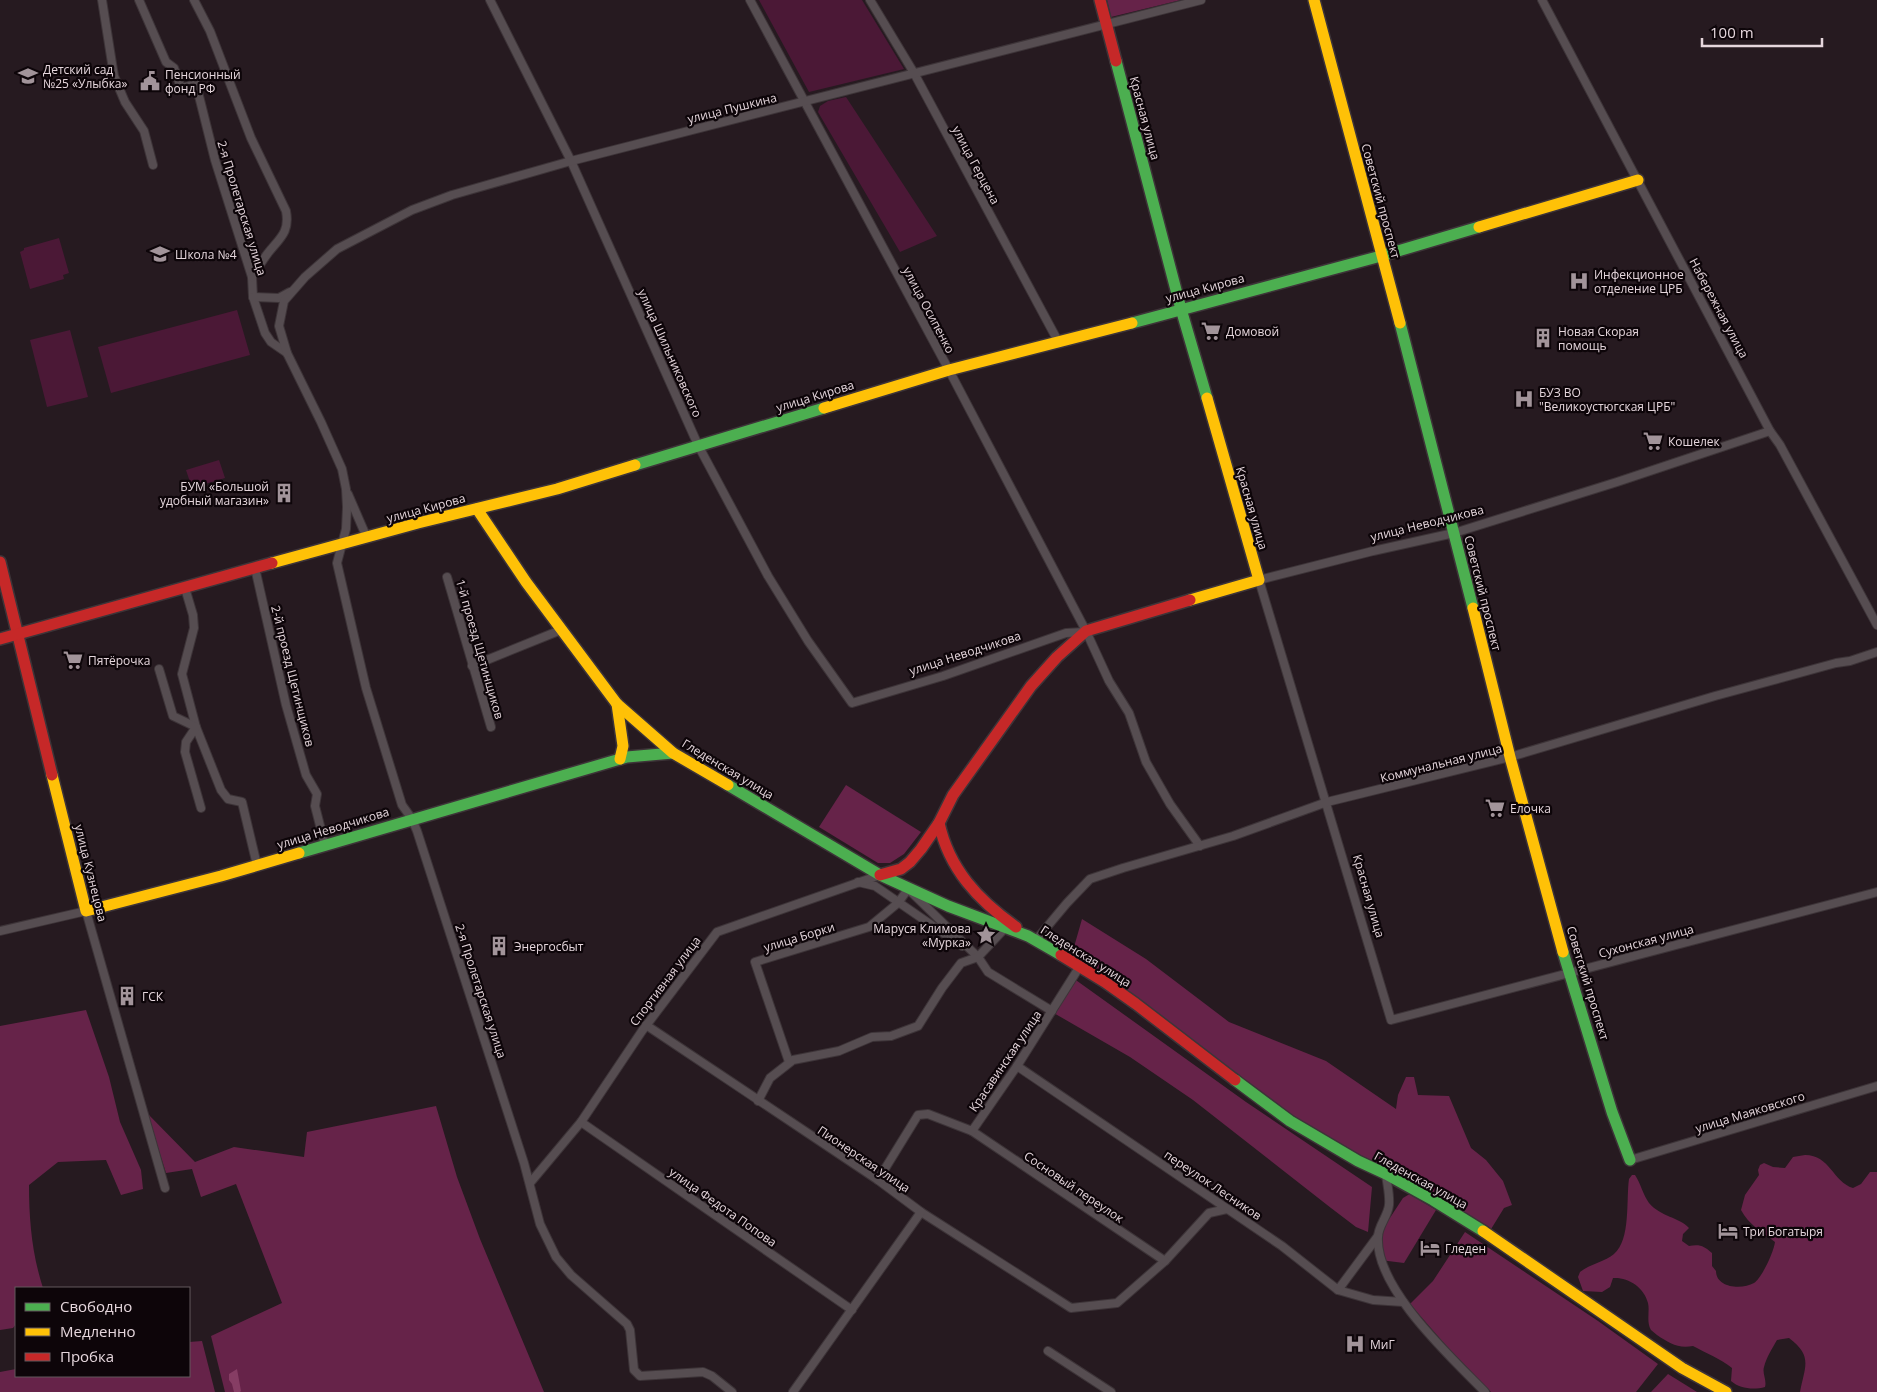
<svg xmlns="http://www.w3.org/2000/svg" width="1877" height="1392" font-family="'Open Sans',sans-serif">
<style>
.green{fill:#4b1836}
.forest{fill:#662349}
.water{fill:#863d64}
.lines{fill:none;stroke-linecap:round;stroke-linejoin:round}
.street-casing{stroke:#3d3438;stroke-width:10}
.fast-casing{stroke:#3d3438;stroke-width:14}
.slow-casing{stroke:#3d3438;stroke-width:14}
.jam-casing{stroke:#3d3438;stroke-width:14}
.street{stroke:#564d51;stroke-width:8}
.fast{stroke:#4caf50;stroke-width:11}
.slow{stroke:#ffc107;stroke-width:11}
.jam{stroke:#c62828;stroke-width:11}
.labels{text-anchor:middle;dominant-baseline:central;stroke-width:4.5;stroke-linejoin:round;paint-order:stroke}
.poi-label{font-size:12px;fill:#e5d6dc;stroke:#0d0509;text-anchor:start}
.street-label{font-size:12px;fill:#e5d6dc;stroke:#0d0509}
</style>
<rect width="100%" height="100%" fill="#261a20"/>
<g class="green">
<path d="M 759,0 L 862,0 L 904,69 L 809,92 Z"/>
<path d="M 846,97 L 937,236 L 900,252 L 818,112 L 820,106 L 828,101 Z"/>
<path d="M 59,238 L 69,273 L 63,275 L 64,279 L 30,289 L 20,252 L 24,250 L 24,248 Z"/>
<path d="M 237,310 L 250,355 L 111,393 L 98,347 Z"/>
<path d="M 70,330 L 88,397 L 47,407 L 30,340 Z"/>
<path d="M 219,460 L 225,478 L 192,488 L 186,470 Z"/>
</g>
<g class="forest">
<path d="M 1107,0 L 1181,0 L 1111,17 Z"/>
<path d="M 846,785 L 921,832 L 904,854 L 890,863 L 878,863 L 819,827 Z"/>
<path d="M 1082,919 L 1146,959 L 1229,1022 L 1326,1061 L 1396,1109 L 1398,1095 L 1406,1077 L 1414,1077 L 1418,1095 L 1449,1096 L 1471,1148 L 1486,1160 L 1503,1181 L 1512,1205 L 1504,1208 L 1488,1234 L 1322,1140 L 1080,966 L 1074,947 Z"/>
<path d="M 1073,978 L 1246,1102 L 1372,1187 L 1368,1232 L 1356,1227 L 1331,1208 L 1193,1100 L 1130,1057 L 1052,1012 Z"/>
<path d="M 86,1010 L 109,1077 L 120,1122 L 141,1170 L 143,1189 L 121,1195 L 106,1160 L 58,1162 L 29,1185 C 29,1220 32,1254 43,1288 L 16,1288 L 16,1324 L 13,1328 L 0,1330 L 0,1026 Z"/>
<path d="M 436,1106 L 457,1177 L 480,1239 L 544,1392 L 225,1392 L 211,1336 L 282,1303 L 236,1184 L 201,1197 L 192,1169 L 166,1173 L 147,1113 L 195,1162 L 234,1147 L 304,1157 L 307,1132 Z"/>
<path d="M 1805,1155 C 1830,1155 1833,1182 1853,1188 L 1861,1184 L 1870,1172 L 1877,1172 L 1877,1392 L 1800,1392 C 1805,1366 1813,1356 1789,1338 L 1777,1340 C 1773,1347 1766,1358 1764,1367 C 1762,1373 1767,1380 1765,1387 C 1754,1390 1740,1389 1731,1381 L 1732,1368 C 1721,1359 1706,1353 1693,1346 C 1678,1349 1669,1343 1657,1335 C 1655,1333 1653,1332 1651,1330 C 1646,1322 1650,1311 1648,1303 C 1644,1287 1628,1277 1613,1278 L 1610,1287 L 1602,1292 L 1583,1291 L 1578,1277 L 1580,1272 C 1590,1264 1606,1261 1614,1254 C 1631,1240 1626,1199 1629,1179 L 1632,1175 L 1635,1175 C 1641,1184 1643,1195 1649,1203 C 1661,1217 1679,1217 1689,1228 L 1683,1234 L 1682,1241 L 1689,1246 C 1700,1244 1704,1246 1712,1253 L 1712,1266 L 1716,1271 C 1716,1288 1742,1290 1754,1283 C 1762,1278 1774,1251 1775,1242 C 1762,1232 1749,1225 1741,1210 L 1745,1195 L 1759,1175 L 1758,1170 L 1760,1165 L 1764,1163 L 1773,1167 L 1785,1168 L 1793,1157 Z"/>
<path d="M 1408,1195 L 1411,1195 L 1436,1210 L 1404,1263 L 1380,1260 L 1378,1236 L 1403,1198 Z"/>
<path d="M 1465,1232 L 1598,1321 L 1658,1364 L 1636,1392 L 1491,1392 L 1449,1349 L 1410,1304 L 1433,1281 Z"/>
<path d="M 202,1341 L 215,1392 L 0,1392 L 0,1372 L 16,1369 L 16,1376 L 189,1376 L 189,1342 Z"/>
<path d="M 1668,1374 L 1697,1392 L 1651,1392 Z"/>
</g>
<path class="water" d="M 237,1369 L 241,1391 L 240,1392 L 234,1392 L 232,1384 L 229,1380 L 229,1374 Z"/>
<g class="lines">
<defs>
<g id="street">
<path d="M 102,0 L 114,76 L 125,102 L 144,131 L 153,165"/>
<path d="M 139,0 L 166,62 L 174,68 L 181,88 L 196,84 L 215,160 L 252,277 L 253,297 L 265,333 L 271,342 L 287,353 L 321,422 L 342,469 L 346,489 L 347,507 L 346,529 L 337,563 L 366,688 L 402,805 L 412,819 L 417,831 L 524,1163 L 540,1224 L 556,1257 L 571,1275 L 627,1324 L 630,1330 L 634,1370 L 640,1376 L 703,1372 L 712,1376 L 732,1392"/>
<path d="M 194,0 L 210,31 L 251,138 L 286,211 C 290,232 280,238 268,253 C 262,261 257,269 252,277"/>
<path d="M 490,0 L 571,161 L 698,445 L 768,576 L 808,641 L 852,703 L 943,676 L 1066,633 L 1084,632"/>
<path d="M 750,0 L 950,372 L 1086,631 L 1109,681 L 1129,713 L 1146,762 L 1170,804 L 1200,846"/>
<path d="M 870,0 L 914,73 L 1059,343"/>
<path d="M 1542,0 L 1770,431 L 1780,445 L 1877,625"/>
<path d="M 253,297 L 279,298 L 290,292"/>
<path d="M 287,353 L 279,326 L 284,301 L 305,277 L 337,249 L 412,210 L 452,195 L 571,161 L 1201,0"/>
<path d="M 1770,431 L 1617,482 L 1454,533 L 1373,551 L 1259,580 L 1391,1020 L 1877,892"/>
<path d="M 348,494 L 367,538"/>
<path d="M 255,568 L 286,705 L 306,775 L 317,794 L 315,806 L 325,845"/>
<path d="M 447,577 L 491,727"/>
<path d="M 185,588 L 193,615 L 194,628 L 182,674 L 196,727 L 221,790 L 228,799 L 242,802 L 257,865"/>
<path d="M 472,666 L 561,630"/>
<path d="M 159,669 L 173,716 L 196,727 L 186,742 L 185,752 L 201,808"/>
<path d="M 858,882 L 875,886 L 962,946"/>
<path d="M 0,931 L 86,911 L 165,1188"/>
<path d="M 1036,940 L 1067,903 L 1090,879 L 1123,868 L 1233,836 L 1327,802 L 1510,757 L 1715,696 L 1836,663 L 1850,661 L 1877,652"/>
<path d="M 646,1025 L 878,1180 L 921,1212 L 1071,1308 L 1117,1303 L 1165,1261 L 1209,1213 L 1227,1209"/>
<path d="M 789,1062 L 755,962 L 869,927 L 898,903 L 908,889 L 978,957 L 988,972 L 1052,1011"/>
<path d="M 1017,1066 L 1282,1246 L 1338,1290 L 1373,1300 L 1403,1302"/>
<path d="M 758,1101 L 770,1078 L 793,1060 L 839,1051 L 872,1037 L 891,1036 L 918,1026 L 942,988 L 961,963 L 978,957 L 1006,927"/>
<path d="M 581,1122 L 852,1310"/>
<path d="M 972,1131 L 1165,1261"/>
<path d="M 1630,1160 L 1877,1086"/>
<path d="M 1386,1174 C 1387,1184 1390,1195 1389,1205 C 1388,1216 1378,1226 1378,1237 C 1375,1288 1451,1357 1485,1392"/>
<path d="M 878,1180 L 918,1115 L 928,1114 L 972,1131 L 1017,1066 L 1080,966"/>
<path d="M 530,1183 L 581,1122 L 642,1031 L 717,932 L 880,875"/>
<path d="M 1338,1290 L 1378,1236"/>
<path d="M 1048,1351 L 1111,1392"/>
<path d="M 793,1392 L 921,1212"/>
</g>
<g id="fast">
<path d="M 1116,61 L 1181,309 L 1207,398"/>
<path d="M 1132,323 L 1381,256 L 1479,227"/>
<path d="M 1400,323 L 1473,608"/>
<path d="M 635,465 L 824,408"/>
<path d="M 728,785 L 880,875 L 948,906 L 1028,936 L 1061,955"/>
<path d="M 299,853 L 627,757 L 673,753"/>
<path d="M 1563,952 L 1612,1112 L 1630,1160"/>
<path d="M 1235,1080 L 1290,1121 L 1358,1161 L 1386,1174 L 1433,1200 L 1483,1231"/>
</g>
<g id="slow">
<path d="M 1314,0 L 1400,323"/>
<path d="M 1479,227 L 1638,180"/>
<path d="M 824,408 L 949,370 L 1132,323"/>
<path d="M 477,509 L 526,582 L 617,704 L 673,753 L 728,785"/>
<path d="M 272,563 L 418,523 L 557,489 L 635,465"/>
<path d="M 1190,600 L 1259,580 L 1207,398"/>
<path d="M 1473,608 L 1510,757 L 1563,952"/>
<path d="M 617,704 L 623,746 L 620,759"/>
<path d="M 52,775 L 86,911 L 221,876 L 299,853"/>
<path d="M 1483,1231 L 1682,1368 L 1726,1392"/>
</g>
<g id="jam">
<path d="M 1100,0 L 1116,61"/>
<path d="M 0,562 L 52,775"/>
<path d="M 0,639 L 272,563"/>
<path d="M 939,823 C 949,869 978,900 1016,927"/>
<path d="M 880,875 L 901,869 L 910,862 L 921,849 L 939,823 L 953,795 L 1031,686 L 1057,657 L 1086,631 L 1190,600"/>
<path d="M 1061,955 L 1105,982 L 1136,1004 L 1235,1080"/>
</g>
</defs>
<use href="#street" class="street-casing"/>
<use href="#fast" class="fast-casing"/>
<use href="#slow" class="slow-casing"/>
<use href="#jam" class="jam-casing"/>
<use href="#street" class="street"/>
<use href="#fast" class="fast"/>
<use href="#slow" class="slow"/>
<use href="#jam" class="jam"/>
</g>
<defs>
<symbol id="school-bare" viewBox="-9 -9 18 18"><path d="M0-5L7-2L0 1L-7-2ZM-4 1L0 2.5L4 1V4Q0 6-4 4Z" fill="#a2949a" stroke="#0d0509" stroke-width="2.5" paint-order="stroke"/></symbol>
<symbol id="civic-bare" viewBox="-9 -9 18 18"><path d="M-.6-6.5H3V-4.5H.6V-3L4-1V1h2V6H-6V1h2V-1L-.6-3ZM-1.2 2.5V6h2.4V2.5Z" fill="#a2949a" stroke="#0d0509" stroke-width="2.5" paint-order="stroke"/></symbol>
<symbol id="hospital-bare" viewBox="-9 -9 18 18"><path d="M-5-5h3v3.5h4V-5h3V5h-3V1.5h-4V5h-3Z" fill="#a2949a" stroke="#0d0509" stroke-width="2.5" paint-order="stroke"/></symbol>
<symbol id="supermarket-bare" viewBox="-9 -9 18 18"><path d="M-6-5.5h2.5l.6 2H6L4.5 2H-2.5L-4.4-4H-6ZM-1.5 3.2a1.3 1.3 0 1 0 .1 0ZM3 3.2a1.3 1.3 0 1 0 .1 0Z" fill="#a2949a" stroke="#0d0509" stroke-width="2.5" paint-order="stroke"/></symbol>
<symbol id="building-bare" viewBox="-9 -9 18 18"><path d="M-4-6H4V6H1V3H-1V6H-4ZM-2.5-4.3h1.7v1.8h-1.7ZM.8-4.3h1.7v1.8H.8ZM-2.5-1h1.7V.8h-1.7ZM.8-1h1.7V.8H.8Z" fill="#a2949a" stroke="#0d0509" stroke-width="2.5" paint-order="stroke"/></symbol>
<symbol id="sight-bare" viewBox="-9 -9 18 18"><path d="M0-6L1.8-2.2L6-1.7L2.9 1.2L3.7 5.4L0 3.3L-3.7 5.4L-2.9 1.2L-6-1.7L-1.8-2.2Z" fill="#a2949a" stroke="#0d0509" stroke-width="2.5" paint-order="stroke"/></symbol>
<symbol id="hotel-bare" viewBox="-9 -9 18 18"><path d="M-6-4.5h1.5V1H6V5H4.5V3h-9V5H-6ZM-4 0a1.8 1.8 0 1 1 3.6 0ZM.5 0V-2.5h3Q6-2.5 6 0Z" fill="#a2949a" stroke="#0d0509" stroke-width="2.5" paint-order="stroke"/></symbol>
</defs>
<g fill-rule="evenodd">
<use href="#school-bare" x="14" y="62" width="28" height="28"/>
<use href="#civic-bare" x="136" y="67" width="28" height="28"/>
<use href="#school-bare" x="146" y="240" width="28" height="28"/>
<use href="#hospital-bare" x="1565" y="267" width="28" height="28"/>
<use href="#supermarket-bare" x="1197" y="317" width="28" height="28"/>
<use href="#building-bare" x="1529" y="324" width="28" height="28"/>
<use href="#hospital-bare" x="1510" y="385" width="28" height="28"/>
<use href="#supermarket-bare" x="1639" y="427" width="28" height="28"/>
<use href="#building-bare" x="270" y="479" width="28" height="28"/>
<use href="#supermarket-bare" x="59" y="646" width="28" height="28"/>
<use href="#supermarket-bare" x="1481" y="794" width="28" height="28"/>
<use href="#sight-bare" x="972" y="921" width="28" height="28"/>
<use href="#building-bare" x="485" y="932" width="28" height="28"/>
<use href="#building-bare" x="113" y="982" width="28" height="28"/>
<use href="#hotel-bare" x="1714" y="1217" width="28" height="28"/>
<use href="#hotel-bare" x="1416" y="1234" width="28" height="28"/>
<use href="#hospital-bare" x="1341" y="1330" width="28" height="28"/>
</g>
<g class="labels">
<g class="poi-label">
<text x="43" y="69">Детский сад<tspan x="43" dy="14">№25 «Улыбка»</tspan></text>
<text x="165" y="74">Пенсионный<tspan x="165" dy="14">фонд РФ</tspan></text>
<text x="175" y="254">Школа №4</text>
<text x="1594" y="274">Инфекционное<tspan x="1594" dy="14">отделение ЦРБ</tspan></text>
<text x="1226" y="331">Домовой</text>
<text x="1558" y="331">Новая Скорая<tspan x="1558" dy="14">помощь</tspan></text>
<text x="1539" y="392">БУЗ ВО<tspan x="1539" dy="14">"Великоустюгская ЦРБ"</tspan></text>
<text x="1668" y="441">Кошелек</text>
<text x="269" y="486" text-anchor="end">БУМ «Большой<tspan x="269" dy="14">удобный магазин»</tspan></text>
<text x="88" y="660">Пятёрочка</text>
<text x="1510" y="808">Елочка</text>
<text x="971" y="928" text-anchor="end">Маруся Климова<tspan x="971" dy="14">«Мурка»</tspan></text>
<text x="514" y="946">Энергосбыт</text>
<text x="142" y="996">ГСК</text>
<text x="1743" y="1231">Три Богатыря</text>
<text x="1445" y="1248">Гледен</text>
<text x="1370" y="1344">МиГ</text>
</g>
<g class="street-label">
<text transform="translate(732 108) rotate(-14)">улица Пушкина</text>
<text transform="translate(1145 118) rotate(75)">Красная улица</text>
<text transform="translate(976 165) rotate(62)">улица Герцена</text>
<text transform="translate(1381 201) rotate(75)">Советский проспект</text>
<text transform="translate(242 208) rotate(73)">2-я Пролетарская улица</text>
<text transform="translate(1205 288) rotate(-15)">улица Кирова</text>
<text transform="translate(1719 308) rotate(62)">Набережная улица</text>
<text transform="translate(929 310) rotate(62)">улица Осипенко</text>
<text transform="translate(670 353) rotate(66)">улица Шильниковского</text>
<text transform="translate(815 396) rotate(-17)">улица Кирова</text>
<text transform="translate(426 508) rotate(-15)">улица Кирова</text>
<text transform="translate(1252 508) rotate(74)">Красная улица</text>
<text transform="translate(1427 523) rotate(-14)">улица Неводчикова</text>
<text transform="translate(1483 593) rotate(76)">Советский проспект</text>
<text transform="translate(480 649) rotate(74)">1-й проезд Щетинщиков</text>
<text transform="translate(965 653) rotate(-18)">улица Неводчикова</text>
<text transform="translate(293 676) rotate(76)">2-й проезд Щетинщиков</text>
<text transform="translate(1441 763) rotate(-14)">Коммунальная улица</text>
<text transform="translate(728 769) rotate(31)">Гледенская улица</text>
<text transform="translate(333 828) rotate(-17)">улица Неводчикова</text>
<text transform="translate(91 873) rotate(76)">улица Кузнецова</text>
<text transform="translate(1369 896) rotate(74)">Красная улица</text>
<text transform="translate(799 937) rotate(-17)">улица Борки</text>
<text transform="translate(1646 941) rotate(-15)">Сухонская улица</text>
<text transform="translate(1086 956) rotate(32)">Гледенская улица</text>
<text transform="translate(665 981) rotate(-53)">Спортивная улица</text>
<text transform="translate(1588 983) rotate(73)">Советский проспект</text>
<text transform="translate(481 991) rotate(72)">2-я Пролетарская улица</text>
<text transform="translate(1005 1061) rotate(-56)">Красавинская улица</text>
<text transform="translate(1750 1112) rotate(-17)">улица Маяковского</text>
<text transform="translate(864 1159) rotate(34)">Пионерская улица</text>
<text transform="translate(1421 1180) rotate(29)">Гледенская улица</text>
<text transform="translate(1213 1185) rotate(34)">переулок Лесников</text>
<text transform="translate(1074 1187) rotate(34)">Сосновый переулок</text>
<text transform="translate(723 1207) rotate(35)">улица Федота Попова</text>
</g>
</g>
<rect x="15" y="1287" width="175" height="90" fill="#0d0509" stroke="#63595d"/>
<rect x="25" y="1303" width="25" height="8" fill="#4caf50" stroke="#63595d"/>
<text x="60" y="1312" font-size="15" fill="#e5d6dc">Свободно</text>
<rect x="25" y="1328" width="25" height="8" fill="#ffc107" stroke="#63595d"/>
<text x="60" y="1337" font-size="15" fill="#e5d6dc">Медленно</text>
<rect x="25" y="1353" width="25" height="8" fill="#c62828" stroke="#63595d"/>
<text x="60" y="1362" font-size="15" fill="#e5d6dc">Пробка</text>
<path d="M1702 38v8h120v-8" fill="none" stroke="#e5d6dc" stroke-width="2.5"/>
<text x="1710" y="38" font-size="15" fill="#e5d6dc" stroke="#0d0509" stroke-width="4" paint-order="stroke">100 m</text>
</svg>
